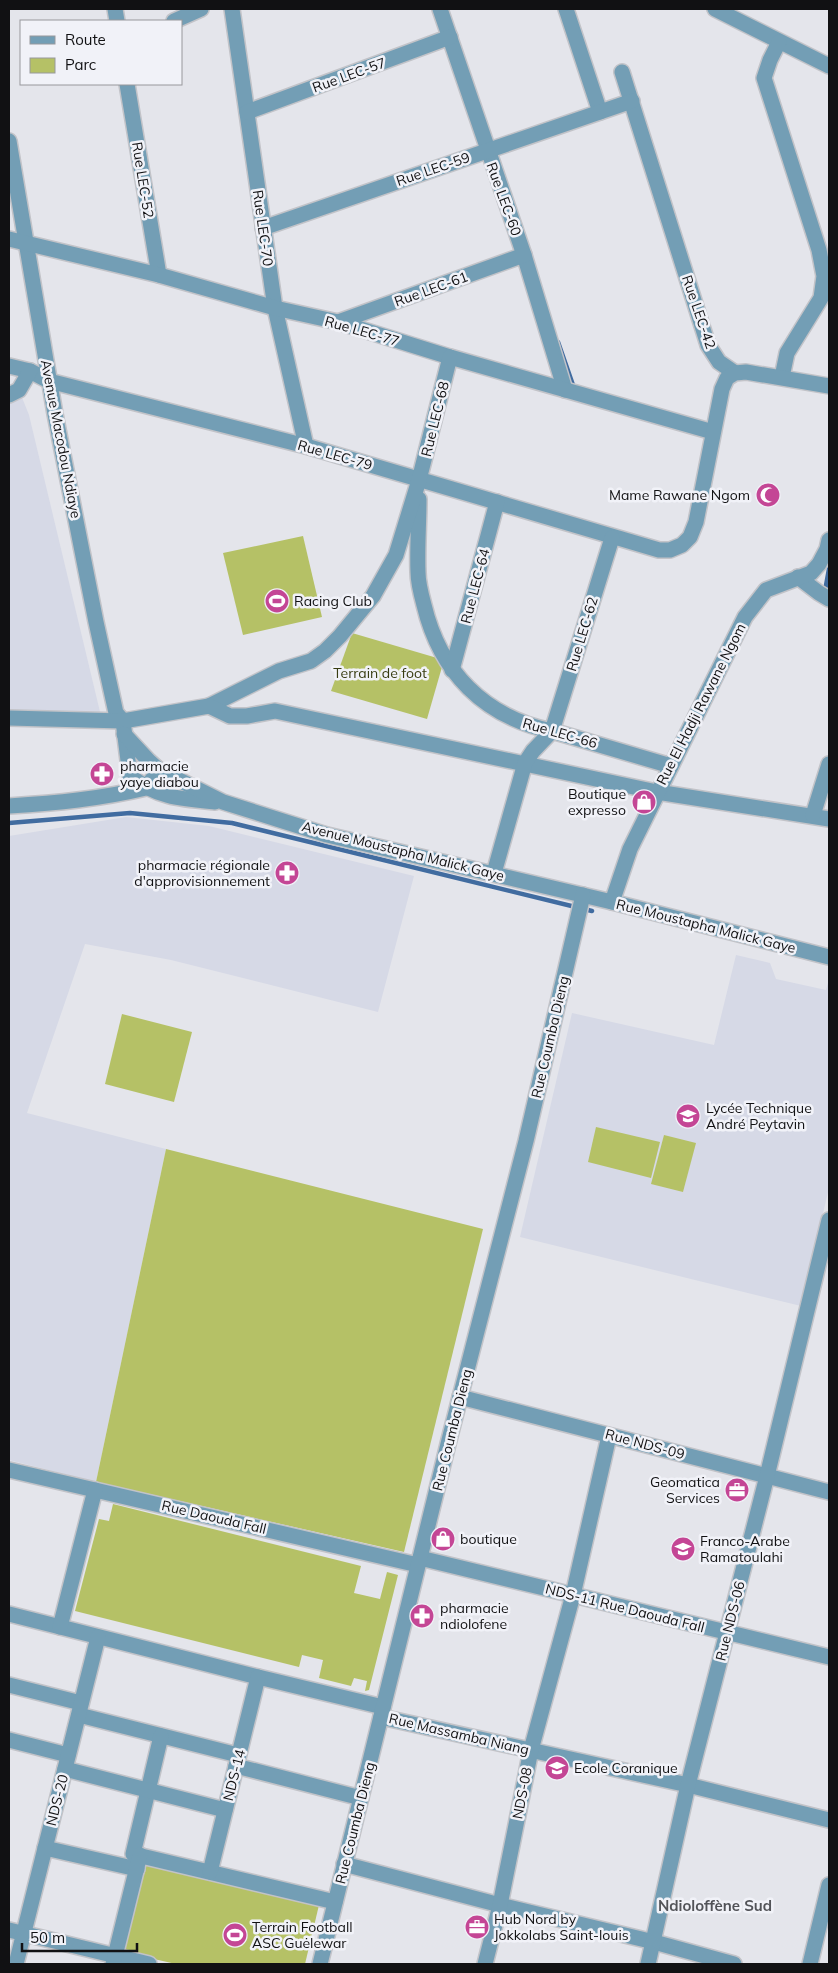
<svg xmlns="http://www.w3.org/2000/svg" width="838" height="1973" font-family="Mulish,sans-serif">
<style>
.built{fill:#d6d9e6}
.green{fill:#b5c166}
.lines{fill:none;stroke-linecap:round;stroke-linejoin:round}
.stream{stroke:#416ca0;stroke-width:4.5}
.minor-casing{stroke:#c2c3c8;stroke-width:18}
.minor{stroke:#739eb5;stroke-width:15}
.labels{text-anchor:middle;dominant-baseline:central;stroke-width:5;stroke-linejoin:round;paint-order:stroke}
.street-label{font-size:14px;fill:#111113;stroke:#f1f2f8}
.poi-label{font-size:14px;fill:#111113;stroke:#f1f2f8;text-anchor:start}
.park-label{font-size:14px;fill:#373c11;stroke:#f1f2f8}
.neighbourhood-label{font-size:15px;font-weight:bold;fill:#525358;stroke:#f1f2f8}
</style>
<rect width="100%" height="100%" fill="#e4e5eb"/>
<g class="built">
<path d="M 19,390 L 29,415 L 101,716 L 9,720 L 9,396 Z"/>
<path d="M 126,817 L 209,826 L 414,876 L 378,1012 L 171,960 L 85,944 L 27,1113 L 166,1149 L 96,1482 L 9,1460 L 9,836 Z"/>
<path d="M 736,955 L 770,963 L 776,979 L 826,990 L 829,979 L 829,1188 L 801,1306 L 520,1237 L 572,1013 L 714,1045 Z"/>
</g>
<g class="green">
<path d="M 303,536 L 322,617 L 243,635 L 223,553 Z"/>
<path d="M 352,633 L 444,660 L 427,719 L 331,691 Z"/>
<path d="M 122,1014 L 192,1032 L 174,1102 L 105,1084 Z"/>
<path d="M 596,1127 L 660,1142 L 651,1178 L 588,1162 Z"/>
<path d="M 664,1135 L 696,1143 L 683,1192 L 651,1184 Z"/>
<path d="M 166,1149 L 483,1229 L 404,1552 L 96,1482 Z"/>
<path d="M 113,1504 L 361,1566 L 354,1593 L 380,1599 L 387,1572 L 398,1575 L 369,1690 L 365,1691 L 367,1681 L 354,1678 L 351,1686 L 319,1678 L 323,1660 L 302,1655 L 299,1667 L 75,1611 L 99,1519 L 109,1521 Z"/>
<path d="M 143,1864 L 319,1905 L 305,1964 L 176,1964 L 123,1952 Z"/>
</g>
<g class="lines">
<g class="stream">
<path d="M 558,342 L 574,388"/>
<path d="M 825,591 L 829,569"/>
<path d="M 9,823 L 130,813 L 232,823 L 592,911"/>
</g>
<defs>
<g id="minor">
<path d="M 115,9 L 117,21"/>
<path d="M 232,9 L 275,308 L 306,446"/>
<path d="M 440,9 L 524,255 L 565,390"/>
<path d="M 566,9 L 600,112"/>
<path d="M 715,9 L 829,66"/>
<path d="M 174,21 L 201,9"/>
<path d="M 779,42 L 770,60 L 764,78 L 819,250 L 824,276 L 821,298 L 787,353 L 782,377"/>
<path d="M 622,72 L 708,345 L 719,362 L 735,373"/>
<path d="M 127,84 L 159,275"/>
<path d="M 247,112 L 450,37"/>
<path d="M 9,141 L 55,414 L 96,622 L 116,713 L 123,721 L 130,776 C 158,798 181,799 215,802"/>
<path d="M 263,228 L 632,101"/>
<path d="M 9,239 L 159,275 L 275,308 L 338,322 L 450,357 L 713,432"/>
<path d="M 338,322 L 524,255"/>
<path d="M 9,366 L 30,371 L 49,381 L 306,446 L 659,550 L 670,550 L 682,545 L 690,537 L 696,522 L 722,389 L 727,378 L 735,373 L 746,372 L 829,386"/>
<path d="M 9,395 L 19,390 L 30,371"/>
<path d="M 419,499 C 419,523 417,548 418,572 C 418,583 421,594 424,605 C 440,672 484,717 552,731 L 671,766"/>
<path d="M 798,577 L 819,593 L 829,599"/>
<path d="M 452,670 L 497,502"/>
<path d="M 209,706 L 279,671 L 311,661 L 325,651 L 340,636 L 373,596 L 396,555 L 419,480 L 450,357"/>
<path d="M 9,718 L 123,721 L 209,706 L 230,716 L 247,716 L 275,711 L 657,792 L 829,819"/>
<path d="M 124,734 L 149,761 L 159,770 L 223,802 L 327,835 L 612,902 L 829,957"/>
<path d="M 9,806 C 56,803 100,799 146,788 L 159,770"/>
<path d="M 813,815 L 829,764"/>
<path d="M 494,873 L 525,763 L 533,751 L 552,731 L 612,538"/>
<path d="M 612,902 L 630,849 L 745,617 L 766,590 L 811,573 L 819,564 L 827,549 L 829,540"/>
<path d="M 460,1397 L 829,1492"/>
<path d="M 9,1470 L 418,1565"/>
<path d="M 420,1558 L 829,1657"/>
<path d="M 9,1614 L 258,1677 L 383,1707"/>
<path d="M 60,1627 L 95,1490"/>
<path d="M 9,1685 L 81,1703"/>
<path d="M 79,1715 L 238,1755"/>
<path d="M 381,1717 L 688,1785 L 829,1820"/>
<path d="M 161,1736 L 133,1854 L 335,1902"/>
<path d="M 9,1740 L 68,1755"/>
<path d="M 236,1766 L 361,1798"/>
<path d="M 65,1769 L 225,1810"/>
<path d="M 45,1848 L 137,1869"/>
<path d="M 344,1864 L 500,1905 L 654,1942 L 734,1964"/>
<path d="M 210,1872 L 258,1677"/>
<path d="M 9,1930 L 149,1964"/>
<path d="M 16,1964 L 98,1637"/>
<path d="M 113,1964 L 140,1855"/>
<path d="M 320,1964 L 449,1440 L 526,1141 L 583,895"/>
<path d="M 485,1964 L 500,1905 L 531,1750 L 573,1595 L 609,1436"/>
<path d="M 648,1964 L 688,1785 L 767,1476 L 829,1220"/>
<path d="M 810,1964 L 829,1885"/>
</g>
</defs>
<use href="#minor" class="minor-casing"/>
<use href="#minor" class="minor"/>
</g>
<defs>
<symbol id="mosque-disc" viewBox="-11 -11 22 22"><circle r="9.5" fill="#c44695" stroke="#f1f2f8"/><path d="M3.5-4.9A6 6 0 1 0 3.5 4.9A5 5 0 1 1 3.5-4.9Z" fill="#fff"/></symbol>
<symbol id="stadium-disc" viewBox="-11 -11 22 22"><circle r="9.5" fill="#c44695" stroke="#f1f2f8"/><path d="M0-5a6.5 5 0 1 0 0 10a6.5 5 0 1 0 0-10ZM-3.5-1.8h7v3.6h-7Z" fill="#fff"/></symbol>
<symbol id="pharmacy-disc" viewBox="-11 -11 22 22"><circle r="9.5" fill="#c44695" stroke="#f1f2f8"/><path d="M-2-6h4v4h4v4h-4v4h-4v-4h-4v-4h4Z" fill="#fff"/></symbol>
<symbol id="shop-disc" viewBox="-11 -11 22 22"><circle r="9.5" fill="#c44695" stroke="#f1f2f8"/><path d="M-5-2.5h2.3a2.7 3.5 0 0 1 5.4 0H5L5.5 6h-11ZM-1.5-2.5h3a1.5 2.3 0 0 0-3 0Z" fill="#fff"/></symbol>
<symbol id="school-disc" viewBox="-11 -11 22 22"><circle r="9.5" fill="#c44695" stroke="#f1f2f8"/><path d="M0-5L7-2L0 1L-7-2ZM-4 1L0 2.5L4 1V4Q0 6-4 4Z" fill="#fff"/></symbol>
<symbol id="office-disc" viewBox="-11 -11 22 22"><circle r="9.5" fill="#c44695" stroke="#f1f2f8"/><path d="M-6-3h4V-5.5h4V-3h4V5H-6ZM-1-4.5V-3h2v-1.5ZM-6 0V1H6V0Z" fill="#fff"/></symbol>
</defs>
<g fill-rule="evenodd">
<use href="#mosque-disc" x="754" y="481" width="28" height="28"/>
<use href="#stadium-disc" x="263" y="587" width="28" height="28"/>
<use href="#pharmacy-disc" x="88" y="760" width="28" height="28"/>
<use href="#shop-disc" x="630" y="788" width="28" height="28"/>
<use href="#pharmacy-disc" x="273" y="859" width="28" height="28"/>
<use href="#school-disc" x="674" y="1102" width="28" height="28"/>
<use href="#office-disc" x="723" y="1476" width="28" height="28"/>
<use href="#shop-disc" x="429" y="1525" width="28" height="28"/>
<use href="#school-disc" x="669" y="1535" width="28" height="28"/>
<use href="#pharmacy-disc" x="408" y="1602" width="28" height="28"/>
<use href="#school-disc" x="543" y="1754" width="28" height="28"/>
<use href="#office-disc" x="463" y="1913" width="28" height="28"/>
<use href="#stadium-disc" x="221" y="1921" width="28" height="28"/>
</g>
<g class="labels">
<g class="street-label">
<text transform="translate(349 75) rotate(-20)">Rue LEC-57</text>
<text transform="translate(433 169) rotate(-19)">Rue LEC-59</text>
<text transform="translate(143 180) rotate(81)">Rue LEC-52</text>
<text transform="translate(504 199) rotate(70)">Rue LEC-60</text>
<text transform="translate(263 228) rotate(82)">Rue LEC-70</text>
<text transform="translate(431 289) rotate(-20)">Rue LEC-61</text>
<text transform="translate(699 312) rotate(71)">Rue LEC-42</text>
<text transform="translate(362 331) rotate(16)">Rue LEC-77</text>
<text transform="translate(435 419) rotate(-76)">Rue LEC-68</text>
<text transform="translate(61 439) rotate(79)">Avenue Macodou Ndiaye</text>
<text transform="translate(335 455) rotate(16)">Rue LEC-79</text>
<text transform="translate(475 586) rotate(-75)">Rue LEC-64</text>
<text transform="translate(582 634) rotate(-73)">Rue LEC-62</text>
<text transform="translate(701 704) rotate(-63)">Rue El Hadji Rawane Ngom</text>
<text transform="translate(560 733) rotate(16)">Rue LEC-66</text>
<text transform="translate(403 851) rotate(14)">Avenue Moustapha Malick Gaye</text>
<text transform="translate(706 926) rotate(14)">Rue Moustapha Malick Gaye</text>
<text transform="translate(550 1037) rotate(-77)">Rue Coumba Dieng</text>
<text transform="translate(452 1430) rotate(-76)">Rue Coumba Dieng</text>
<text transform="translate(645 1444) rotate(15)">Rue NDS-09</text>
<text transform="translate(214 1517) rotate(13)">Rue Daouda Fall</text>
<text transform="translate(625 1608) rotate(14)">NDS-11 Rue Daouda Fall</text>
<text transform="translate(730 1621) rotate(-76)">Rue NDS-06</text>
<text transform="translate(459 1734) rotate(13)">Rue Massamba Niang</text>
<text transform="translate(234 1775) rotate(-76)">NDS-14</text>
<text transform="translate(522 1793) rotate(-79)">NDS-08</text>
<text transform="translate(57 1800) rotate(-76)">NDS-20</text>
<text transform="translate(355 1823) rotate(-76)">Rue Coumba Dieng</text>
</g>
<g class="poi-label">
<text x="750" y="495" text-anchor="end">Mame Rawane Ngom</text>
<text x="294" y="601">Racing Club</text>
<text x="120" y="766">pharmacie<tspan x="120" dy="16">yaye diabou</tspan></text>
<text x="626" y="794" text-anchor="end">Boutique<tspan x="626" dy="16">expresso</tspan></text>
<text x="270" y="865" text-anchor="end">pharmacie régionale<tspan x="270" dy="16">d'approvisionnement</tspan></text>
<text x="706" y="1108">Lycée Technique<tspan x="706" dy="16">André Peytavin</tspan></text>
<text x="720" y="1482" text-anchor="end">Geomatica<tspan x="720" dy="16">Services</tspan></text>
<text x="460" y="1539">boutique</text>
<text x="700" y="1541">Franco-Arabe<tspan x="700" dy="16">Ramatoulahi</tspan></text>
<text x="440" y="1608">pharmacie<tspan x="440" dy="16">ndiolofene</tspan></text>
<text x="574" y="1768">Ecole Coranique</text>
<text x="494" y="1919">Hub Nord by<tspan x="494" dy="16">Jokkolabs Saint-louis</tspan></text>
<text x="252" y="1927">Terrain Football<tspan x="252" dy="16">ASC Guėlewar</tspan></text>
</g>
<g class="park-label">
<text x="380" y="673">Terrain de foot</text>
</g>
<g class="neighbourhood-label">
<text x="715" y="1905">Ndioloffène Sud</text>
</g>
</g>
<rect width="838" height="1973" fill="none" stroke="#111113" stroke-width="20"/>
<rect x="20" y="20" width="162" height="65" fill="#f1f2f8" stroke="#97989c"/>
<rect x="30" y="36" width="25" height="8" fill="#739eb5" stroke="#97989c"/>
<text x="65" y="45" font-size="15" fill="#111113">Route</text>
<rect x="30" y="58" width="25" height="15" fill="#b5c166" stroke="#97989c"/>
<text x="65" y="70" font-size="15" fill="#111113">Parc</text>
<path d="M22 1943v8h115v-8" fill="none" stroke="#111113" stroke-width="2.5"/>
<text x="30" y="1943" font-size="15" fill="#111113" stroke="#f1f2f8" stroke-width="4" paint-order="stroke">50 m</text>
</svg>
